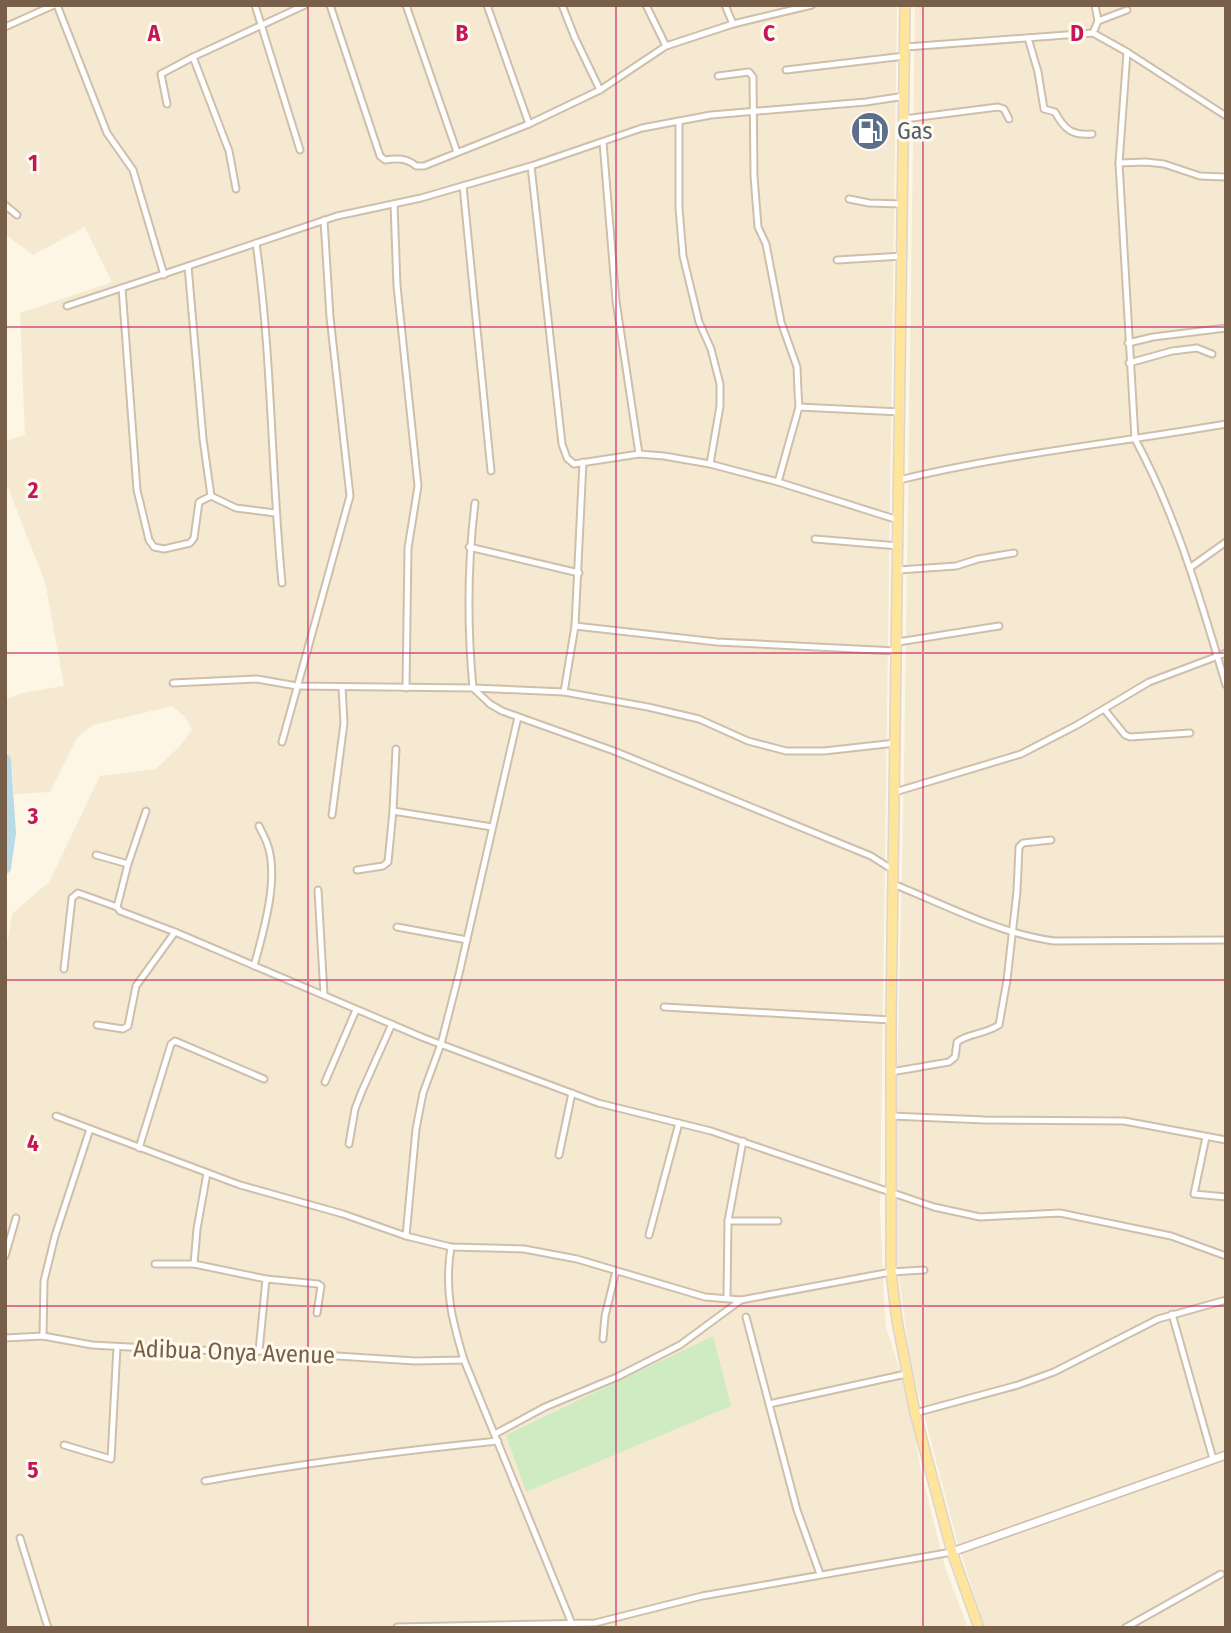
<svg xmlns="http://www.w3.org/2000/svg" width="1231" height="1633" font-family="'Fira Sans Condensed',sans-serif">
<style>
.residential{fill:#f5e9d2}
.green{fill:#ceebc2}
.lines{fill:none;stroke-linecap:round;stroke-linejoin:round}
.river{stroke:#b8dbe7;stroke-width:12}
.minor-casing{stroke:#cfbfaa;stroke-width:9}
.tertiary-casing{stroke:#cfbfaa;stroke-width:10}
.primary-casing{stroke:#dcd5d0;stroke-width:12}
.minor{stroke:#fff;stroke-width:5}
.tertiary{stroke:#fff;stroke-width:7}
.primary{stroke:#fee59b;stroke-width:9}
.grid{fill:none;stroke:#c2185b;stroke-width:2;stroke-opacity:0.55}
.labels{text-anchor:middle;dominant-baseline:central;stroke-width:6;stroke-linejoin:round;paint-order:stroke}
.service-label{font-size:24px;fill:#4e5e75;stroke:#fffaeb;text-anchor:start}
.street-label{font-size:24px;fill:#775f49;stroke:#fffaeb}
.grid-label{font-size:23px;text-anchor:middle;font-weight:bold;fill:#c2185b;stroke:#fffaeb;stroke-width:6;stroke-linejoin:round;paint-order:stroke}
</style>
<rect width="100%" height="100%" fill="#fdf6e4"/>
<g class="residential">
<path d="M 5,5 L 897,5 L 880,1209 L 884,1297 L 886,1328 L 909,1397 L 921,1472 L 945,1567 L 968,1628 L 5,1628 L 5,954 L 12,914 L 49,882 L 100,776 L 156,769 L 181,745 L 192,730 L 185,717 L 172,706 L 93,725 L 77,738 L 50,792 L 14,794 L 12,767 L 5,745 L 5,700 L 22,693 L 64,686 L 45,582 L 5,480 L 5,441 L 25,435 L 20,313 L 112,282 L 85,227 L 33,255 L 5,234 Z"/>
<path d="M 915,5 L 1226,5 L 1226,1628 L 985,1628 L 957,1541 L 911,1364 L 897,1263 L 897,1085 L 904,772 Z"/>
</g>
<path class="green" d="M 713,1336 L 731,1406 L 526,1492 L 506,1435 Z"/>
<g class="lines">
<path class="river" d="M 5,760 L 10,833 L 5,868"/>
<defs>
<g id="minor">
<path d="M 57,5 L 107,133 L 133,170 L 164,275"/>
<path d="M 255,5 L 300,150"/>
<path d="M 330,5 L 380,156 L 385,160 C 397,158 407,158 416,166 L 424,166 L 529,124 L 600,90 L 666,46 L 733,24 L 812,5"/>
<path d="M 406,5 L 457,152"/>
<path d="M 487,5 L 529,124"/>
<path d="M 562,5 L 575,38 L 600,90"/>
<path d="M 646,5 L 666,46"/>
<path d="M 725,5 L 733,24"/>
<path d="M 1098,21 L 1127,10"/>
<path d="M 5,27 L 54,5"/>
<path d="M 1093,33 L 1098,21 L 1095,5"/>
<path d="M 1028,38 L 1038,72 L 1044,109 L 1055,112 C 1064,129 1072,136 1092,134"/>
<path d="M 906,47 L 1093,33 L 1127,52 L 1226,116"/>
<path d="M 1127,52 L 1119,163 L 1135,439 C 1178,519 1200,599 1226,685"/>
<path d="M 786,70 L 905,56"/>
<path d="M 718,76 L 749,72 L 753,77 L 754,176 L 758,227 L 766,244 L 781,322 L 797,367 L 798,392 L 799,407 L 778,482"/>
<path d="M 167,104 L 161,74 L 193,57"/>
<path d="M 904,119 L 998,107 L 1004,109 L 1009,119"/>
<path d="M 679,121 L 679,208 L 683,256 L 699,322 L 711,349 L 720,384 L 720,406 L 710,464"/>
<path d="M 603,142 L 616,301 L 639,454"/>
<path d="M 1119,163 L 1146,162 L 1164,164 L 1200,176 L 1225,177"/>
<path d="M 531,166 L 562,444 L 567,458 L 574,464 L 639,454 L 664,456 L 710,464 L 778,482 L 898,520"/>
<path d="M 463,186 L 491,471"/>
<path d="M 236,189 L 229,151 L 193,57 L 305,5"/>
<path d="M 849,199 L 869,203 L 902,204"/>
<path d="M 394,204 L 397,286 L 418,486 L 408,548 L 406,688"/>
<path d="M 5,205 L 17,215"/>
<path d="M 256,243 C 272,356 271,470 282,583"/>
<path d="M 837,260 L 903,256"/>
<path d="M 122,288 L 137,490 L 149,540 L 154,547 L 164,549 L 190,543 L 194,538 L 199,502 L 211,496 L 236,508 L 275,513"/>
<path d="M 67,306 L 188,266"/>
<path d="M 1128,343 L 1153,337 L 1226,328"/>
<path d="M 1129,363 L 1172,351 L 1197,348 L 1212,354"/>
<path d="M 799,407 L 900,412"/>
<path d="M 899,480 C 1006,454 1117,443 1226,424"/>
<path d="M 211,496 L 203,439 L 188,266 L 337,216 L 421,198 L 531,166 L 642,128 L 711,115 L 866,102 L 905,96"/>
<path d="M 475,503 C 467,568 467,624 473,688 L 564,692 L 648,707 L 699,719 L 748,741 L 786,751 L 824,751 L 896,743"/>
<path d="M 815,539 L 899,546"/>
<path d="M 469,547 L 579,573"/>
<path d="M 1191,567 L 1226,542"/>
<path d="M 899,570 L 956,566 L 978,559 L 1014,553"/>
<path d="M 575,626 L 717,642 L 896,651"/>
<path d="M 898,642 L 999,626"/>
<path d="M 173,683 L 257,679 L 297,686 L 473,688 L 490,704 L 502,711 L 614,751 L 871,856 L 893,870"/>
<path d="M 564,692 L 575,626 L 583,462"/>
<path d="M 1104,709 L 1125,735 L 1130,737 L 1190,733"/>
<path d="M 282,742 L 350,496 L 330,317 L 324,220"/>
<path d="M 895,792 L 1021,754 L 1077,725 L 1149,682 L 1226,653"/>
<path d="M 393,811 L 396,749"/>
<path d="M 332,815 L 344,723 L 342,687"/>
<path d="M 96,855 L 128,864 L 146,811"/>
<path d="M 128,864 L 117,907 L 120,911 L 175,932 L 424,1038 L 598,1103 L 711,1131 L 934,1207 L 980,1217 L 1060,1213 L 1171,1236 L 1226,1256"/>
<path d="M 357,870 L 383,866 L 388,862 L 393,811 L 492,827"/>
<path d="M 893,884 C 946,905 997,933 1054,941 L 1226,940"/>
<path d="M 318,890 L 324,995"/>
<path d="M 397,927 L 467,940"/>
<path d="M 254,966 C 263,933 279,880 268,846 C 266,839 262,833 259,826"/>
<path d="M 64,969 L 72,898 L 78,893 L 117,907"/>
<path d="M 664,1007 L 891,1020"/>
<path d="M 97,1025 L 123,1029 L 128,1026 L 136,986 L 175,932"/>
<path d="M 891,1072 L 949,1062 L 955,1057 L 957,1042 C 969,1033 983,1035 999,1025 L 1007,980 L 1017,891 L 1019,847 L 1023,843 L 1051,840"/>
<path d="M 325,1082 L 356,1010"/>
<path d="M 56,1116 L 240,1185 L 343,1214 L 406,1236 L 451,1247 L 524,1249 L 577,1259 L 705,1297 L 741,1300 L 891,1272 L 924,1270"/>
<path d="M 891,1116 L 985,1120 L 1124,1121 L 1226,1140"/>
<path d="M 1206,1137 L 1194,1194 L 1226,1197"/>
<path d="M 349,1144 L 355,1109 L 362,1091 L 392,1024"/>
<path d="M 139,1148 L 171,1044 L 175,1041 L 264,1079"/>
<path d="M 559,1155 L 572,1093"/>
<path d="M 728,1221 L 778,1221"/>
<path d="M 649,1235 L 679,1123"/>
<path d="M 406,1236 L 416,1129 L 423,1093 L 441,1044 L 459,974 L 518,717"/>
<path d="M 451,1247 C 444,1290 452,1320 464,1360 L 572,1624"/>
<path d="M 5,1256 L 16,1218"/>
<path d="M 155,1264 L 194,1264 L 197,1229 L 207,1173"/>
<path d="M 194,1264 L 266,1279 L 318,1284 L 321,1286 L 317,1313"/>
<path d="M 727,1297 L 728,1221 L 743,1141"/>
<path d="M 1172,1314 L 1213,1459"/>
<path d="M 746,1317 L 797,1510 L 820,1574"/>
<path d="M 43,1336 L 44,1281 L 55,1236 L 90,1129"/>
<path d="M 5,1338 L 43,1336 L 92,1345 L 185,1350 L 259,1351 L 415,1361 L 464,1360"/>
<path d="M 603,1339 L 605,1316 L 616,1271"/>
<path d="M 259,1351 L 266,1279"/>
<path d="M 769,1404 L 906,1374"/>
<path d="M 915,1413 L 1018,1385 L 1054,1372 L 1158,1319 L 1226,1300"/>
<path d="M 495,1434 L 545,1407 L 617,1377 L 680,1345 L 741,1300"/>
<path d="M 64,1445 L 111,1459 L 117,1347"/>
<path d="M 205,1481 C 302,1463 399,1451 498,1441"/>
<path d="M 20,1538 L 48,1628"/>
<path d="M 397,1627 L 595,1623 L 702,1596 L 952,1552"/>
<path d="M 1125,1628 L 1221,1574"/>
</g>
<path id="tertiary" d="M 952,1552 L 1226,1455"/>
<path id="primary" d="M 905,5 L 891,1020 L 891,1272 L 897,1321 L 915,1413 L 952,1552 L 979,1628"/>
</defs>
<use href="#minor" class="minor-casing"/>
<use href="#tertiary" class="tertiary-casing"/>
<use href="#primary" class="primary-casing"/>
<use href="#minor" class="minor"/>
<use href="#tertiary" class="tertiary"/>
<use href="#primary" class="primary"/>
</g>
<path class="grid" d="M 308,5 L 308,1628M 616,5 L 616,1628M 923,5 L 923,1628M 5,327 L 1226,327M 5,653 L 1226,653M 5,980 L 1226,980M 5,1306 L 1226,1306"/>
<defs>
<symbol id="fuel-disc" viewBox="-11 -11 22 22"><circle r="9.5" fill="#5c6f8a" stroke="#fffaeb"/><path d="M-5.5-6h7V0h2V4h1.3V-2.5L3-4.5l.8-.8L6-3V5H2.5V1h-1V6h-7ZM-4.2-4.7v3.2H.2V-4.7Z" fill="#fff"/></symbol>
</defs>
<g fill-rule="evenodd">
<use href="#fuel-disc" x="848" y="109" width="44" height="44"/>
</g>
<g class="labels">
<g class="service-label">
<text x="897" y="131">Gas</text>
</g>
<g class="street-label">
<text transform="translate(234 1352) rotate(2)">Adibua Onya Avenue</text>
</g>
</g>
<g class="grid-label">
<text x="154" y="41">A</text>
<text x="462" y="41">B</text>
<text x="769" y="41">C</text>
<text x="1077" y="41">D</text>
<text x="33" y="171">1</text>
<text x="33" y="498">2</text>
<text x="33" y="824">3</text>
<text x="33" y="1151">4</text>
<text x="33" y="1478">5</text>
</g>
<rect width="1231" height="1633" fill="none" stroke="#775f49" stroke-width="14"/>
</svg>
